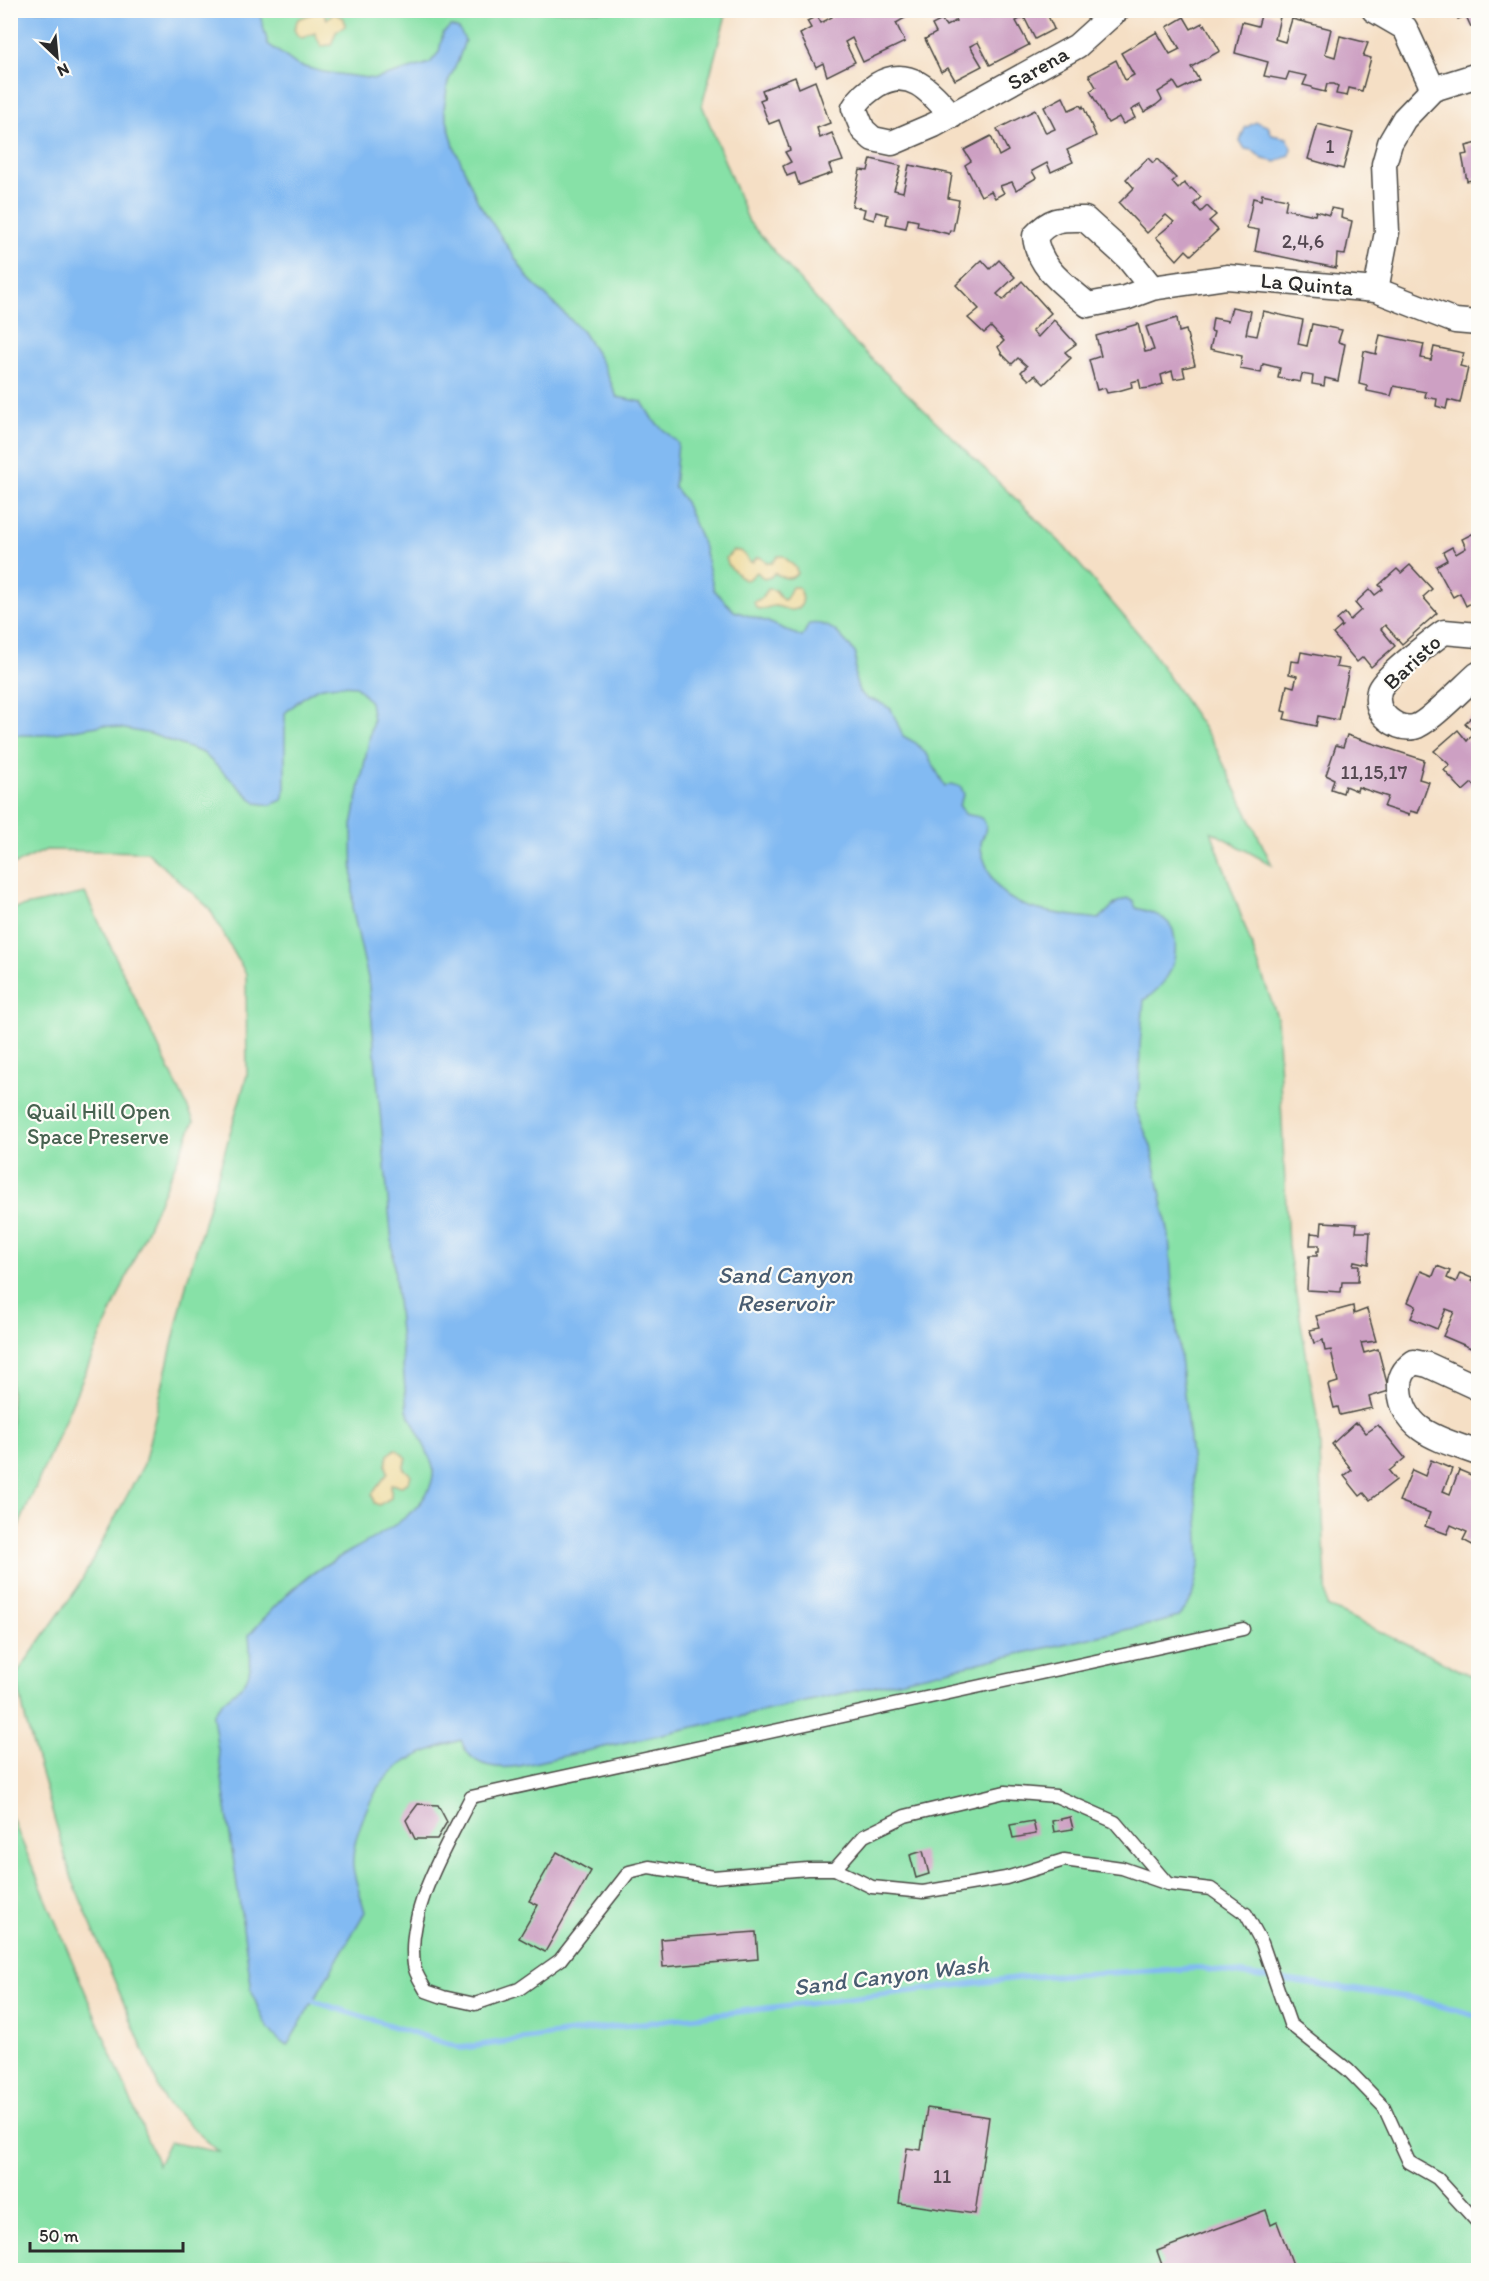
<svg xmlns="http://www.w3.org/2000/svg" width="1489" height="2281" font-family="Itim,sans-serif">
<style>
.green{fill:#87e1a7;stroke:#598669;stroke-width:1.5}
.sand{fill:#eeda9e;stroke:#8c8264;stroke-width:1.5}
.water{fill:#82baf2;stroke:#56728e;stroke-width:1.5}
.lines{fill:none;stroke-linecap:round;stroke-linejoin:round}
.stream{stroke:#82baf2;stroke-width:6}
.building{fill:#cda0c3}
.lane-casing{stroke:#494642;stroke-width:15}
.street-casing{stroke:#494642;stroke-width:27}
.lane{stroke:#fff;stroke-width:12}
.street{stroke:#fff;stroke-width:24}
.labels{text-anchor:middle;dominant-baseline:central;stroke-width:4.5;stroke-linejoin:round;paint-order:stroke}
.number-label{font-size:20px;fill:#544851}
.street-label{font-size:22px;fill:#2b2b2b;stroke:#fdfcf7}
.park-label{font-size:22px;fill:#476250;stroke:#fdfcf7}
.water-label{font-size:24px;font-style:italic;fill:#495d71;stroke:#fdfcf7}
</style>
<rect width="100%" height="100%" fill="#fdfcf7"/>
<filter id="ink" filterUnits="userSpaceOnUse"><feTurbulence type="fractalNoise" baseFrequency=".0167" numOctaves="2"/><feDisplacementMap in="SourceGraphic" scale="12" xChannelSelector="R" yChannelSelector="G"/><feConvolveMatrix kernelMatrix="1 2 1 2 8 2 1 2 1" color-interpolation-filters="sRGB"/></filter>
<filter id="wash" filterUnits="userSpaceOnUse"><feTurbulence type="fractalNoise" baseFrequency=".008" numOctaves="4" result="noise"/><feDisplacementMap in="SourceGraphic" scale="24" xChannelSelector="R" yChannelSelector="G"/><feGaussianBlur stdDeviation="1.35" result="paint"/><feColorMatrix in="noise" values="0 0 0 0 0 0 0 0 0 0 0 0 0 0 0 0 0 1.4 0 .05"/><feComposite in="paint" operator="in"/></filter>
<g filter="url(#wash)">
<rect width="100%" height="100%" fill="#f5dfc5"/>
<g class="green">
<path d="M 11,11 L 727,11 L 702,105 L 749,222 L 849,337 L 1061,543 L 1144,640 L 1213,742 L 1272,865 L 1211,831 L 1277,1017 L 1288,1247 L 1319,1429 L 1327,1606 L 1478,1679 L 1478,2270 L 11,2270 L 10,1813 L 158,2165 L 169,2142 L 219,2152 L 165,2102 L 72,1879 L 26,1722 L 16,1675 L 78,1587 L 144,1464 L 187,1281 L 247,1075 L 246,974 L 209,908 L 147,852 L 46,850 L 11,866 Z"/>
<path d="M 85,893 L 194,1121 L 11,1544 L 11,909 Z"/>
</g>
<g class="sand">
<path d="M 314,13 L 324,13 L 327,19 L 333,13 L 344,18 L 345,26 L 336,32 L 331,45 L 321,46 L 315,33 L 302,38 L 297,35 L 294,29 L 298,19 Z"/>
<path d="M 733,551 L 741,551 L 750,562 L 753,562 L 756,558 L 760,557 L 767,563 L 772,563 L 778,556 L 783,556 L 796,568 L 797,573 C 791,582 782,577 774,573 L 771,577 L 764,579 L 757,572 L 749,579 L 744,580 L 729,566 L 726,558 Z"/>
<path d="M 792,587 L 798,587 C 803,594 805,601 799,608 C 788,613 785,607 775,606 C 768,606 764,611 756,608 L 754,602 L 762,598 L 768,589 L 775,590 L 783,600 L 786,599 Z"/>
<path d="M 396,1449 L 407,1458 L 403,1468 L 411,1475 L 409,1482 L 402,1486 L 391,1484 L 391,1498 L 379,1505 L 374,1503 L 372,1494 L 388,1473 L 386,1465 L 388,1455 Z"/>
</g>
<g class="water">
<path d="M 11,10 L 259,11 L 268,44 L 297,65 L 323,72 L 375,79 L 430,63 L 439,52 L 443,33 L 451,26 L 459,29 L 465,40 L 458,61 L 448,82 L 444,109 L 454,146 L 478,202 L 529,279 L 583,332 L 603,364 L 617,397 L 642,402 L 653,420 L 678,443 L 674,487 L 684,500 L 703,544 L 714,590 L 734,611 L 768,622 L 802,637 L 809,624 C 832,620 843,639 856,654 L 855,678 L 859,691 L 867,699 L 877,701 L 891,709 L 903,736 L 916,743 L 928,756 L 945,786 L 952,784 L 961,787 L 964,794 L 959,805 L 965,814 C 970,816 978,815 982,819 C 991,828 981,836 981,845 C 980,855 994,885 1002,892 C 1023,913 1070,915 1099,919 L 1116,903 L 1127,898 L 1133,901 L 1136,908 C 1149,912 1165,915 1172,928 C 1174,931 1174,937 1175,941 C 1178,966 1164,987 1144,1000 L 1140,1045 L 1139,1091 L 1135,1108 L 1151,1146 L 1169,1235 L 1172,1285 L 1198,1520 L 1200,1562 L 1192,1597 L 1187,1607 L 1178,1617 L 1161,1622 L 520,1766 C 495,1770 470,1767 461,1740 C 409,1756 381,1767 362,1821 C 357,1834 352,1853 353,1867 C 355,1881 361,1897 365,1912 L 287,2046 C 267,2034 259,2013 252,1991 L 213,1715 C 220,1702 227,1698 239,1688 C 255,1676 250,1652 249,1635 C 272,1609 292,1586 322,1567 C 354,1546 437,1516 433,1468 C 432,1459 412,1421 407,1410 L 368,978 L 353,912 L 352,825 L 373,720 L 370,702 L 356,686 C 319,683 313,688 285,713 L 285,788 L 282,800 L 271,805 L 256,803 L 203,753 L 151,734 L 104,725 L 43,735 L 11,735 Z"/>
<path d="M 1256,122 L 1268,126 L 1272,135 L 1287,138 L 1291,147 L 1290,155 L 1276,162 L 1263,159 L 1252,150 L 1245,149 L 1240,141 L 1245,128 Z"/>
</g>
<g class="lines">
<path class="stream" d="M 311,1996 L 313,2001 L 461,2048 L 595,2029 L 1025,1977 L 1199,1968 L 1412,1998 L 1478,2016"/>
</g>
<g id="blocks">
<g class="building">
<path d="M 829,10 L 901,10 L 905,18 L 896,23 L 905,42 L 863,62 L 852,38 L 845,42 L 855,62 L 827,76 L 823,63 L 816,67 L 800,34 L 811,28 L 807,21 L 817,16 L 821,23 L 832,17 Z"/>
<path d="M 958,10 L 976,11 L 1057,10 L 1048,16 L 1054,29 L 1035,39 L 1024,17 L 1016,21 L 1029,45 L 990,65 L 978,42 L 970,46 L 982,66 L 955,80 L 948,68 L 941,72 L 925,39 L 936,33 L 932,25 L 942,20 L 946,26 L 956,21 L 952,14 Z"/>
<path d="M 1454,10 L 1478,10 L 1478,23 L 1471,27 L 1466,16 L 1458,19 Z"/>
<path d="M 1262,12 L 1280,17 L 1275,39 L 1285,42 L 1292,19 L 1331,29 L 1325,54 L 1335,57 L 1340,36 L 1368,43 L 1363,56 L 1371,58 L 1362,91 L 1349,88 L 1347,96 L 1336,94 L 1338,86 L 1334,84 L 1327,84 L 1325,92 L 1312,89 L 1312,87 L 1303,85 L 1307,76 L 1289,72 L 1286,80 L 1264,76 L 1268,62 L 1235,53 L 1242,22 L 1258,26 Z"/>
<path d="M 1184,17 L 1191,29 L 1202,23 L 1203,26 L 1205,24 L 1220,51 L 1191,67 L 1199,80 L 1179,90 L 1174,82 L 1158,92 L 1162,100 L 1156,105 L 1144,112 L 1140,105 L 1131,110 L 1135,118 L 1123,124 L 1119,117 L 1108,123 L 1090,91 L 1096,87 L 1089,75 L 1116,60 L 1125,80 L 1134,75 L 1121,53 L 1157,32 L 1170,54 L 1180,49 L 1167,27 Z"/>
<path d="M 795,77 L 799,88 L 815,81 L 830,123 L 817,128 L 820,138 L 832,133 L 843,161 L 829,165 L 832,173 L 799,185 L 795,173 L 787,176 L 783,166 L 791,162 L 785,152 L 790,150 L 779,120 L 769,124 L 760,100 L 765,98 L 762,90 Z"/>
<path d="M 1063,97 L 1069,110 L 1080,105 L 1082,108 L 1083,106 L 1096,136 L 1067,150 L 1073,162 L 1051,172 L 1047,163 L 1032,171 L 1036,178 L 1016,190 L 1012,182 L 1000,186 L 1004,193 L 995,198 L 991,191 L 981,196 L 965,165 L 971,161 L 964,150 L 991,136 L 999,156 L 1008,151 L 997,129 L 1035,110 L 1046,133 L 1055,129 L 1044,107 Z"/>
<path d="M 1318,124 L 1353,133 L 1343,169 L 1308,159 Z"/>
<path d="M 1478,143 L 1478,179 L 1467,181 L 1462,155 L 1468,154 L 1466,146 Z"/>
<path d="M 1148,158 L 1153,163 L 1157,159 L 1176,178 L 1172,182 L 1178,189 L 1184,183 L 1190,189 L 1191,188 L 1201,197 L 1194,204 L 1201,212 L 1207,206 L 1216,215 L 1209,221 L 1218,230 L 1191,255 L 1186,250 L 1177,260 L 1156,237 L 1174,222 L 1166,215 L 1147,233 L 1119,203 L 1134,188 L 1126,179 Z"/>
<path d="M 871,159 L 901,166 L 894,190 L 903,192 L 909,165 L 952,174 L 948,198 L 959,200 L 953,231 L 950,230 L 949,234 L 917,226 L 918,221 L 908,219 L 906,228 L 886,224 L 888,215 L 876,212 L 874,220 L 863,217 L 865,209 L 852,206 L 860,170 L 868,171 Z"/>
<path d="M 1262,194 L 1287,199 L 1285,209 L 1315,215 L 1316,211 L 1329,215 L 1331,208 L 1342,210 L 1341,218 L 1352,221 L 1345,255 L 1337,254 L 1336,268 L 1255,251 L 1259,230 L 1247,228 L 1253,198 L 1261,200 Z"/>
<path d="M 982,260 L 990,269 L 999,260 L 1015,277 L 997,294 L 1003,300 L 1022,281 L 1051,313 L 1032,331 L 1038,337 L 1054,320 L 1076,344 L 1065,352 L 1071,358 L 1044,384 L 1035,375 L 1029,380 L 1021,372 L 1027,366 L 1018,358 L 1012,364 L 1002,354 L 998,347 L 1004,341 L 991,327 L 984,333 L 968,318 L 979,309 L 956,285 Z"/>
<path d="M 1232,307 L 1251,311 L 1246,334 L 1257,336 L 1263,311 L 1303,320 L 1298,344 L 1307,346 L 1312,324 L 1342,330 L 1338,342 L 1345,344 L 1338,381 L 1325,378 L 1324,386 L 1312,384 L 1313,376 L 1302,374 L 1300,382 L 1278,378 L 1280,368 L 1263,364 L 1261,373 L 1240,369 L 1242,356 L 1210,349 L 1214,332 L 1211,331 L 1213,318 L 1228,321 Z"/>
<path d="M 1177,318 L 1179,332 L 1186,330 L 1195,365 L 1183,368 L 1185,377 L 1174,379 L 1172,371 L 1161,375 L 1163,384 L 1150,388 L 1141,389 L 1139,380 L 1131,382 L 1132,387 L 1118,391 L 1107,393 L 1105,388 L 1097,390 L 1089,360 L 1101,356 L 1096,336 L 1138,324 L 1145,352 L 1154,350 L 1146,327 Z"/>
<path d="M 1380,335 L 1424,344 L 1421,358 L 1431,360 L 1434,347 L 1464,353 L 1460,366 L 1468,368 L 1460,403 L 1448,400 L 1446,409 L 1436,406 L 1437,399 L 1425,397 L 1426,392 L 1394,386 L 1391,396 L 1367,391 L 1367,386 L 1359,384 L 1364,351 L 1376,354 Z"/>
<path d="M 1478,531 L 1478,599 L 1466,606 L 1460,593 L 1453,597 L 1436,566 L 1447,560 L 1443,552 L 1452,547 L 1456,554 L 1466,548 L 1462,539 Z"/>
<path d="M 1410,565 L 1432,589 L 1423,597 L 1437,613 L 1402,644 L 1385,625 L 1381,629 L 1395,646 L 1371,667 L 1363,657 L 1357,662 L 1333,634 L 1342,626 L 1337,620 L 1345,613 L 1350,620 L 1361,610 L 1355,603 L 1370,589 L 1375,595 L 1383,589 L 1379,585 L 1397,569 L 1401,573 Z"/>
<path d="M 1301,652 L 1338,659 L 1336,667 L 1349,669 L 1338,720 L 1318,716 L 1316,726 L 1284,719 L 1286,712 L 1282,711 L 1287,685 L 1294,687 L 1297,676 L 1289,674 L 1291,661 L 1299,662 Z"/>
<path d="M 1478,711 L 1478,790 L 1472,783 L 1463,791 L 1444,770 L 1450,765 L 1434,751 L 1458,730 L 1467,741 L 1474,733 L 1465,723 Z"/>
<path d="M 1347,735 L 1424,760 L 1419,779 L 1429,782 L 1418,813 L 1410,811 L 1409,815 L 1384,807 L 1388,797 L 1358,787 L 1357,791 L 1345,786 L 1343,793 L 1331,789 L 1334,779 L 1326,775 L 1336,745 L 1343,747 Z"/>
<path d="M 1322,1222 L 1357,1224 L 1356,1232 L 1370,1232 L 1368,1264 L 1354,1261 L 1353,1265 L 1359,1265 L 1358,1282 L 1342,1282 L 1341,1292 L 1307,1290 L 1309,1256 L 1317,1256 L 1317,1251 L 1319,1251 L 1319,1245 L 1310,1245 L 1311,1233 L 1321,1234 Z"/>
<path d="M 1437,1266 L 1450,1271 L 1447,1278 L 1456,1282 L 1460,1273 L 1474,1279 L 1472,1281 L 1478,1284 L 1478,1351 L 1443,1336 L 1454,1312 L 1446,1309 L 1437,1329 L 1411,1318 L 1416,1306 L 1408,1302 L 1421,1271 L 1433,1276 Z"/>
<path d="M 1353,1306 L 1354,1314 L 1367,1309 L 1376,1341 L 1361,1343 L 1364,1353 L 1378,1349 L 1389,1391 L 1369,1397 L 1372,1408 L 1340,1415 L 1338,1407 L 1334,1408 L 1328,1385 L 1338,1382 L 1331,1350 L 1325,1351 L 1323,1340 L 1314,1343 L 1310,1330 L 1320,1328 L 1316,1316 Z"/>
<path d="M 1355,1423 L 1357,1424 L 1358,1423 L 1366,1433 L 1378,1425 L 1405,1458 L 1389,1471 L 1396,1480 L 1370,1500 L 1364,1493 L 1360,1496 L 1344,1476 L 1352,1470 L 1332,1444 Z"/>
<path d="M 1431,1460 L 1452,1469 L 1443,1491 L 1450,1494 L 1459,1470 L 1478,1478 L 1478,1548 L 1463,1540 L 1467,1532 L 1451,1525 L 1447,1534 L 1425,1526 L 1430,1513 L 1399,1501 L 1412,1470 L 1425,1476 Z"/>
<path d="M 418,1804 L 438,1805 L 447,1822 L 437,1839 L 415,1839 L 406,1820 Z"/>
<path d="M 1070,1817 L 1073,1829 L 1054,1832 L 1052,1821 Z"/>
<path d="M 1033,1821 L 1036,1834 L 1013,1838 L 1010,1825 Z"/>
<path d="M 923,1851 L 929,1874 L 916,1878 L 910,1855 Z"/>
<path d="M 557,1852 L 591,1871 L 545,1952 L 519,1938 L 538,1905 L 529,1901 Z"/>
<path d="M 756,1932 L 758,1959 L 663,1967 L 661,1939 Z"/>
<path d="M 927,2108 L 989,2117 L 975,2214 L 899,2203 L 907,2148 L 921,2150 Z"/>
<path d="M 1266,2210 L 1271,2225 L 1277,2222 L 1295,2270 L 1149,2270 L 1162,2265 L 1157,2251 Z"/>
</g>
</g>
</g>
<g filter="url(#ink)">
<use href="#blocks" fill-opacity="0" stroke="#494642" stroke-width="1.5"/>
<g class="lines">
<defs>
<g id="lane">
<path d="M 1243,1629 L 471,1797 C 447,1845 406,1910 414,1965 C 415,1974 422,1983 426,1991 L 443,1997 L 475,2004 L 519,1989 L 560,1960 L 629,1872 L 649,1867 L 713,1877 L 807,1869 L 835,1869 L 872,1887 L 923,1892 L 1006,1878 L 1064,1860 L 1122,1868 L 1168,1884 L 1211,1889 L 1246,1914 L 1262,1943 L 1290,2024 L 1348,2070 L 1384,2107 L 1409,2162 L 1437,2178 L 1478,2223"/>
<path d="M 835,1869 L 864,1836 L 905,1816 L 1005,1792 L 1056,1796 L 1115,1822 L 1167,1883"/>
</g>
<g id="street">
<path d="M 1374,10 L 1405,28 L 1433,89"/>
<path d="M 952,116 C 932,93 910,65 877,85 C 867,92 860,97 854,108 L 863,130 L 873,139 L 892,143 L 934,125 L 1077,46 L 1117,10"/>
<path d="M 1152,288 L 1128,258 L 1085,219 C 1062,219 1052,217 1035,236 C 1038,268 1065,285 1088,305 L 1125,298 L 1152,288 L 1227,277 L 1376,290 L 1455,321 L 1478,323"/>
<path d="M 1376,290 L 1387,232 L 1384,164 L 1390,143 L 1404,119 L 1433,89 L 1478,75"/>
<path d="M 1478,635 L 1444,632 C 1432,641 1382,678 1379,691 C 1376,702 1379,712 1388,719 C 1395,725 1404,729 1414,727 C 1428,724 1465,685 1478,674"/>
<path d="M 1478,1388 L 1428,1365 L 1414,1362 C 1404,1369 1399,1377 1400,1389 C 1403,1434 1444,1440 1478,1453"/>
</g>
</defs>
<use href="#lane" class="lane-casing"/>
<use href="#street" class="street-casing"/>
<use href="#lane" class="lane"/>
<use href="#street" class="street"/>
</g>
</g>
<g class="labels">
<g class="number-label">
<text x="1330" y="146">1</text>
<text x="1303" y="241">2,4,6</text>
<text x="1374" y="772">11,15,17</text>
<text x="942" y="2176">11</text>
</g>
<g class="street-label">
<text transform="translate(1038 68) rotate(-30)">Sarena</text>
<text transform="translate(1307 284) rotate(5)">La Quinta</text>
<text transform="translate(1412 662) rotate(-43)">Baristo</text>
</g>
<g class="park-label">
<text x="98" y="1111">Quail Hill Open<tspan x="98" dy="25">Space Preserve</tspan></text>
</g>
<g class="water-label">
<text x="785" y="1274">Sand Canyon<tspan x="785" dy="28">Reservoir</tspan></text>
<text transform="translate(891 1975) rotate(-7)">Sand Canyon Wash</text>
</g>
</g>
<rect width="1489" height="2281" fill="none" stroke="#fdfcf7" stroke-width="36"/>
<g transform="translate(57 57) rotate(154)" stroke="#fdfcf7" stroke-width="4.5" paint-order="stroke">
<path d="M0-4.5L10 22L0 15L-10 22Z" fill="#2b2b2b"/>
<text y="-9" font-size="16" font-weight="bold" text-anchor="middle" fill="#2b2b2b">N</text>
</g>
<path d="M30 2242v9h153v-9" fill="none" stroke="#2b2b2b" stroke-width="3"/>
<text x="39" y="2242" font-size="18" fill="#2b2b2b" stroke="#fdfcf7" stroke-width="4.5" paint-order="stroke">50 m</text>
</svg>
